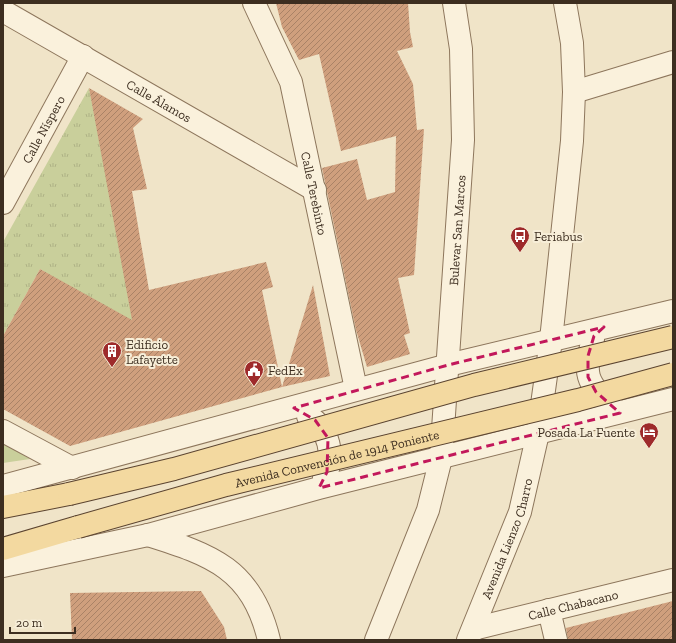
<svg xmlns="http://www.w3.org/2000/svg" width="676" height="643" font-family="'Zilla Slab',serif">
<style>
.grass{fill:url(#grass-tufts)}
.green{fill:#c9cf9b}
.building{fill:url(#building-hatch)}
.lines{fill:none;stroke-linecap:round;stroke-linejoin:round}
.minor-casing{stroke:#8d765c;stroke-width:24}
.major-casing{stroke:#5b4430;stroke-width:24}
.minor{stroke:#faf1dc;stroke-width:22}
.major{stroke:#f3d9a0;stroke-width:22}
.major-bridge-casing{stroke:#5b4430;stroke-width:24;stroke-linecap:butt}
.major-bridge{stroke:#f3d9a0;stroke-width:22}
.marked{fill:none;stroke:#c2185b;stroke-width:3;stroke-dasharray:8 5;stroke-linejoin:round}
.labels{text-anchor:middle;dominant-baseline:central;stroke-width:4;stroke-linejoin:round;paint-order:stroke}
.street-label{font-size:13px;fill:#3d2e20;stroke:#f7eed8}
.poi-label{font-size:13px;fill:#3d2e20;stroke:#f7eed8;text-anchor:start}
</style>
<defs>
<pattern id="grass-tufts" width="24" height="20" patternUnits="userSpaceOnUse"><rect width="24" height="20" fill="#c9cf9b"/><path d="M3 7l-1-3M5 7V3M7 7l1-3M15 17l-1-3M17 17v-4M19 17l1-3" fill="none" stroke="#aeb285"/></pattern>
<pattern id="building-hatch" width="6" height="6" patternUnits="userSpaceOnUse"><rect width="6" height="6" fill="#cf9f7d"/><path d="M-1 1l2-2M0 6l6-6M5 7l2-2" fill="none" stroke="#a98266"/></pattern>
</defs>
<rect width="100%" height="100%" fill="#f0e4c8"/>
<path class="grass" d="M 89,88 L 137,328 L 40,269 L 3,336 L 3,242 Z"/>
<path class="green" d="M 3,443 L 30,459 L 3,463 Z"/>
<g class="building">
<path d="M 276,3 L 408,3 L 410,32 L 413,47 L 397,51 L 413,84 L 417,130 L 424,129 L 414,275 L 398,278 L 410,333 L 404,335 L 410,354 L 367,367 L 356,330 L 322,168 L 357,159 L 367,200 L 395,192 L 396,136 L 341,151 L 319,54 L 299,60 L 282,27 Z"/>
<path d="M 89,88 L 143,119 L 133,128 L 147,189 L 132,191 L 149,290 L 266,262 L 273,287 L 262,290 L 282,387 L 70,446 L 3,409 L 3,336 L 40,269 L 132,320 Z"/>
<path d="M 313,285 L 330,376 L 282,387 Z"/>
<path d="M 201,591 L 224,627 L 227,640 L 72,640 L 70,593 Z"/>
<path d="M 673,601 L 673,640 L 568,640 L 566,628 Z"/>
</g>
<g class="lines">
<defs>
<g id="minor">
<path id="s1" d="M 254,3 L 291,82 L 356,389"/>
<path id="s2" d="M 3,11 L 315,190"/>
<path d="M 574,92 L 673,62"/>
<path id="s3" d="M 3,203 L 83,56"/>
<path d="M 593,340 C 583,373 586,383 612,406"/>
<path d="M 308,416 C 329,428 336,457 324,478"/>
<path d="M 3,431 L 72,468"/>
<path d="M 3,486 L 448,365 L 673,311"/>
<path d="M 148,535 C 212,555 252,569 269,640"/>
<path d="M 3,566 L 148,535 L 319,488 L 673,399"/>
<path d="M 549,610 L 556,640"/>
<path id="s4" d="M 473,629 L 673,580"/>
<path id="s5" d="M 376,640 L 428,510 L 441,458 L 463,140 L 461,49 L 454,3"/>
<path id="s6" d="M 468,640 L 520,512 L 538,433 L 551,340 L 572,141 L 574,92 L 572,43 L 565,3"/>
</g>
<g id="major">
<path d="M 3,507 L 69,494"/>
<path d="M 3,549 L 78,527"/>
</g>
</defs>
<use href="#minor" class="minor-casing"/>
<use href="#major" class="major-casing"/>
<use href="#minor" class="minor"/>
<use href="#major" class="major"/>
<defs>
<g id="major-bridge">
<path d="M 69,494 L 174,469 L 474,385 L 673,337"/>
<path id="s7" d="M 78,527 L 226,485 L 578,400 L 673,374"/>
</g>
</defs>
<use href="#major-bridge" class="major-bridge-casing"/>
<use href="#major-bridge" class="major-bridge"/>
</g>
<path class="marked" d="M 604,327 L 594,336 L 588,356 L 588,377 L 596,392 L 620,413 L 319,488 L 327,472 L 328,438 L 315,420 L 294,408 L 448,365 Z"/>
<defs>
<symbol id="bus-pin" viewBox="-11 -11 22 30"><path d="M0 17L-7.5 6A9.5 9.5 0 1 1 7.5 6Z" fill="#9e2a2b" stroke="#f7eed8"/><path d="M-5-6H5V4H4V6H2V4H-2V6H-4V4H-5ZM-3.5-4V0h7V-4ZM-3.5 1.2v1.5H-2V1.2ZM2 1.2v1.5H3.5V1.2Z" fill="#fff"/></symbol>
<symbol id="building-pin" viewBox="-11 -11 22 30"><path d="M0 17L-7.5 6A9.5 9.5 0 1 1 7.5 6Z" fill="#9e2a2b" stroke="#f7eed8"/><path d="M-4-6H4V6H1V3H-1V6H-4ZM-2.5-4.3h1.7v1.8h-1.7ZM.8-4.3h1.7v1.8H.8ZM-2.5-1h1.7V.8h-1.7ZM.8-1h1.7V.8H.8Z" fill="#fff"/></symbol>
<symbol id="civic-pin" viewBox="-11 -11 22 30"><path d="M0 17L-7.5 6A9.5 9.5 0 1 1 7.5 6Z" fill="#9e2a2b" stroke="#f7eed8"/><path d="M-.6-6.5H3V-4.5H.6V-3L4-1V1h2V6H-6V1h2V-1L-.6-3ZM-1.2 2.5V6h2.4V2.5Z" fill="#fff"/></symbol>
<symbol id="hotel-pin" viewBox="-11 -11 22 30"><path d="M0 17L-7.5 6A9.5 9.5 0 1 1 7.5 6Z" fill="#9e2a2b" stroke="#f7eed8"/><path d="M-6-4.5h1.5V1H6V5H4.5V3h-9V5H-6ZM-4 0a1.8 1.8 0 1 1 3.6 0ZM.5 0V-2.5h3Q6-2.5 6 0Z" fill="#fff"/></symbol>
</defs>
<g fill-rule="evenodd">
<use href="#bus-pin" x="509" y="225" width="22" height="30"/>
<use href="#building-pin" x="101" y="340" width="22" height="30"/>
<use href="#civic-pin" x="243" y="359" width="22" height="30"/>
<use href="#hotel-pin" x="638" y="421" width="22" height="30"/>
</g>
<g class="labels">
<g class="street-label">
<text stroke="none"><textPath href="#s2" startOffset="180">Calle Álamos</textPath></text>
<text stroke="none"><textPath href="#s3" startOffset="84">Calle Níspero</textPath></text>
<text stroke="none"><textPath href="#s1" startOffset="201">Calle Terebinto</textPath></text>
<text stroke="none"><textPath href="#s5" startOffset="422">Bulevar San Marcos</textPath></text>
<text stroke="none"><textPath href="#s7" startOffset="268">Avenida Convención de 1914 Poniente</textPath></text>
<text stroke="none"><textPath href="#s6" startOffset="109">Avenida Lienzo Charro</textPath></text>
<text stroke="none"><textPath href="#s4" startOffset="103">Calle Chabacano</textPath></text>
</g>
<g class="poi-label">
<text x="534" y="236">Feriabus</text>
<text x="126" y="344">Edificio<tspan x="126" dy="15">Lafayette</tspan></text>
<text x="268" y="370">FedEx</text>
<text x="635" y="432" text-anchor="end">Posada La Fuente</text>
</g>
</g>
<rect width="676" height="643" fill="none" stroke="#3d2e20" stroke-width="8"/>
<path d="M10 627v6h65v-6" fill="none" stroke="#3d2e20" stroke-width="2"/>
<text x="16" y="627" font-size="12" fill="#3d2e20" stroke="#f7eed8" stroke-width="3" paint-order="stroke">20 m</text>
</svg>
